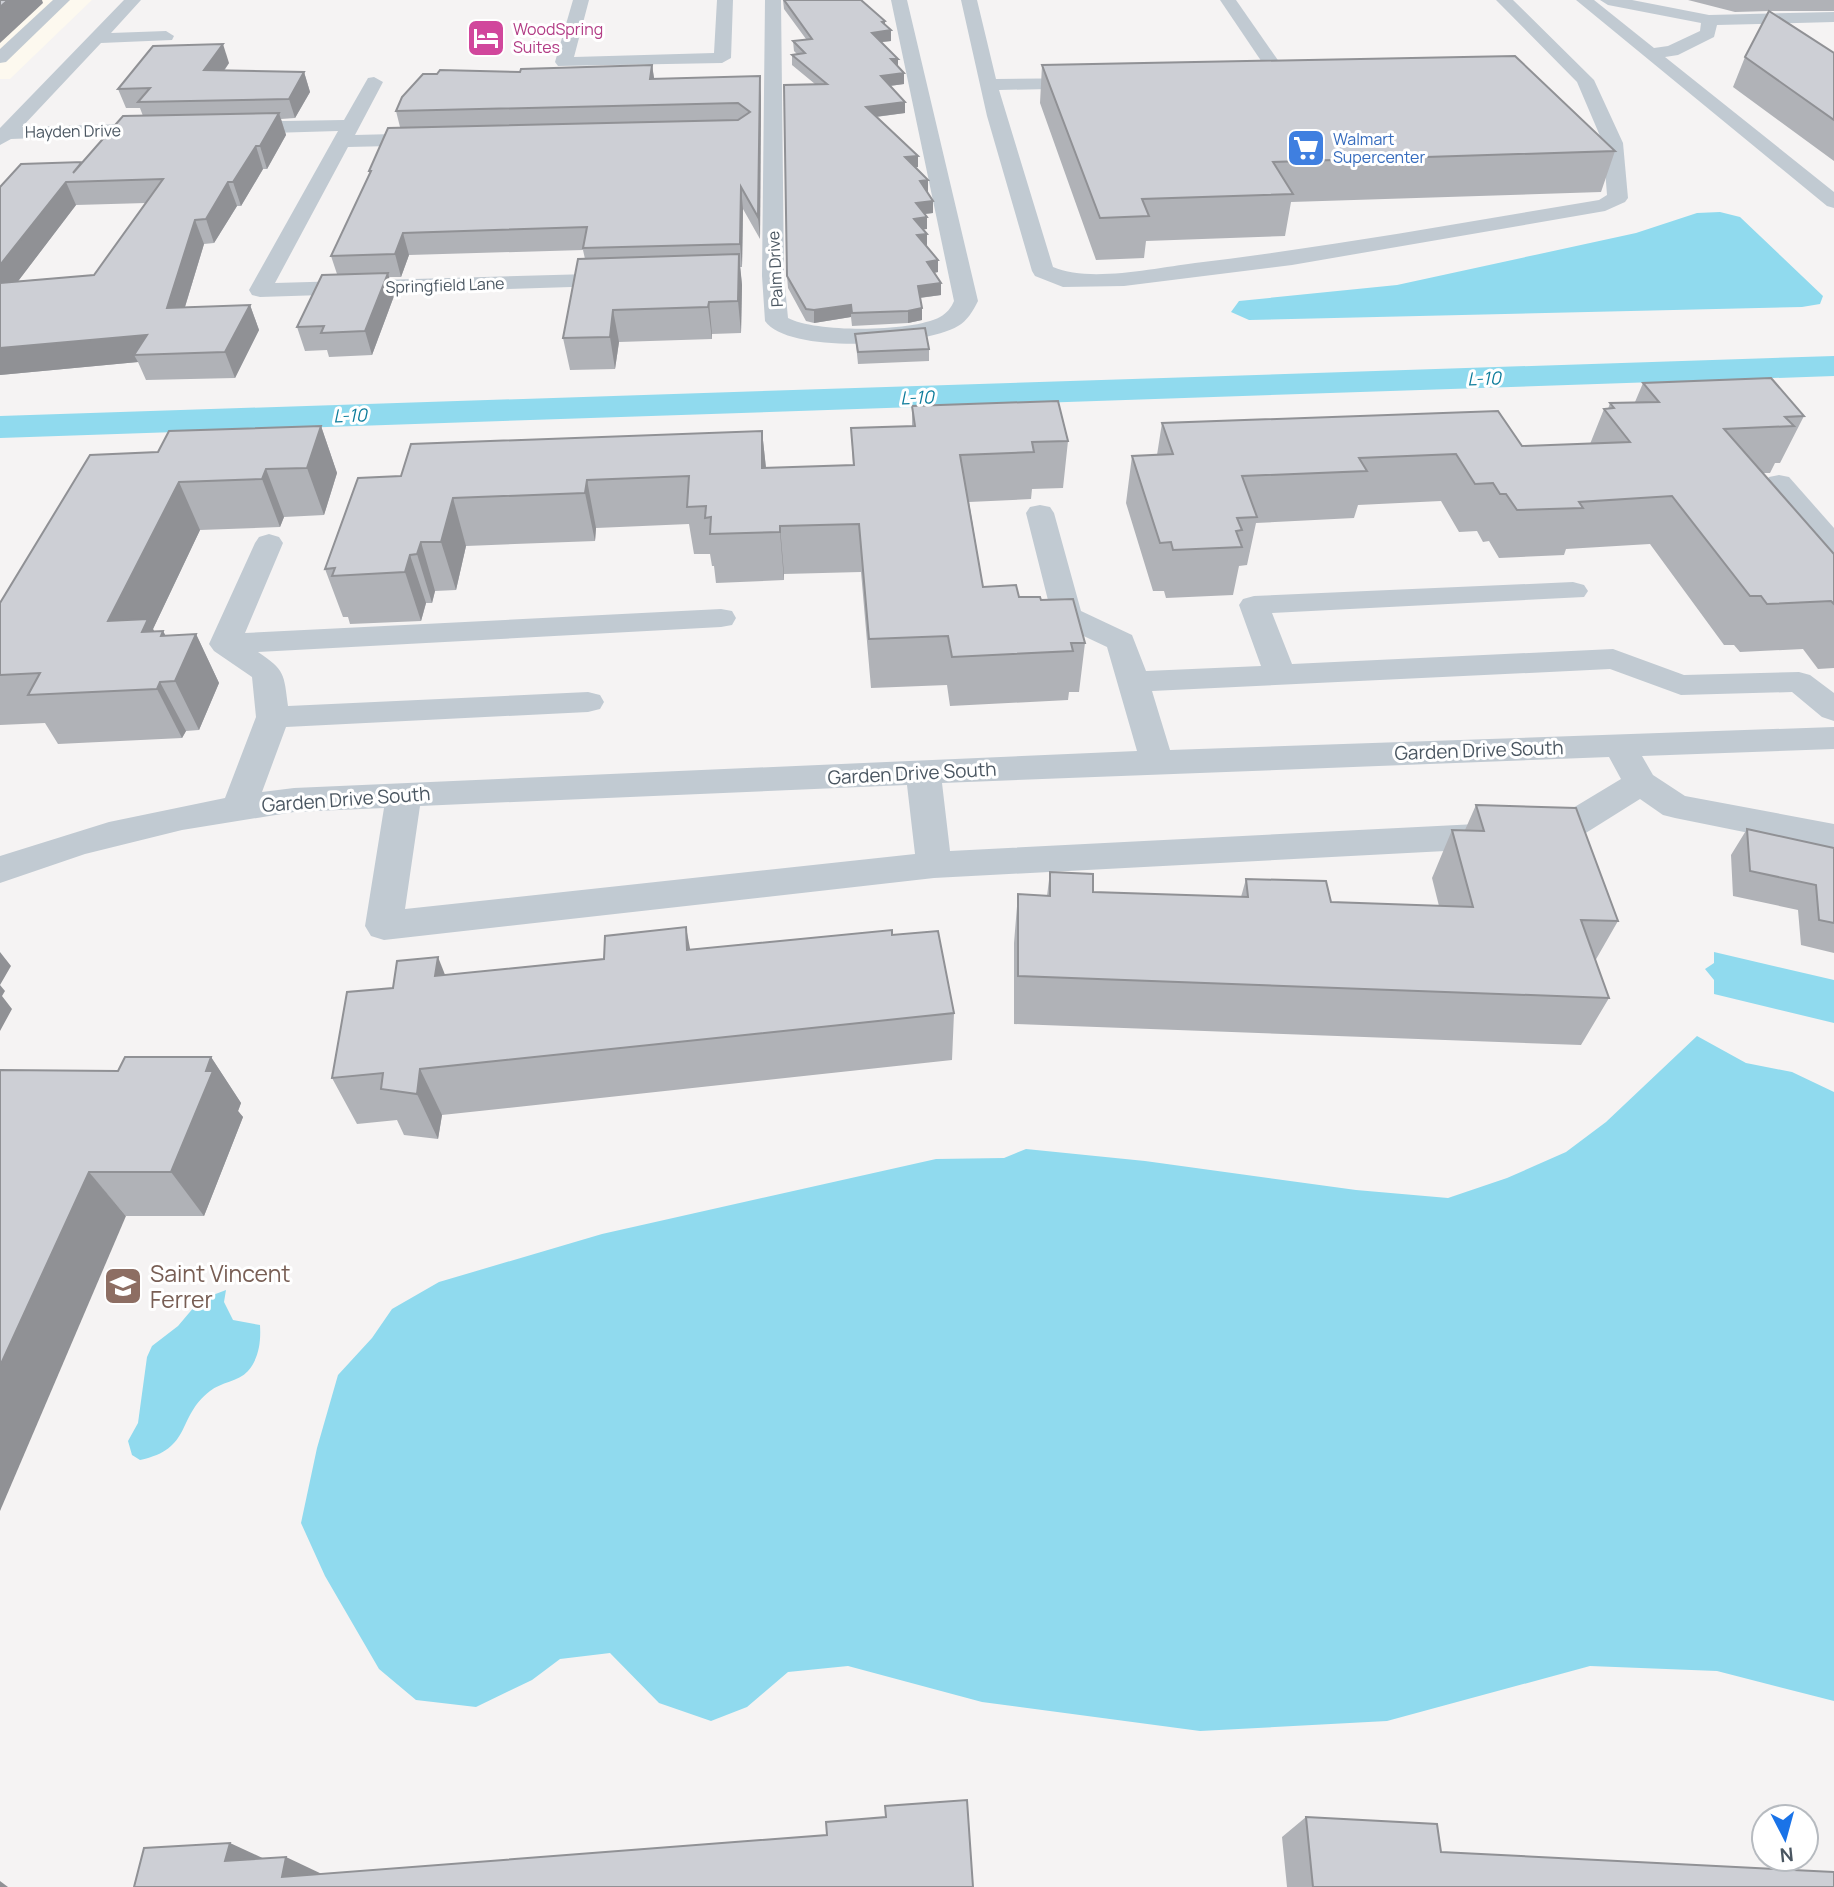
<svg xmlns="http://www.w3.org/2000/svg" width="1834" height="1887" font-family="Manrope,sans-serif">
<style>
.commercial{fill:#fdf9ef}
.water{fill:#90daee}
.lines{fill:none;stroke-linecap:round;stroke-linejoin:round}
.canal{fill:#90daee;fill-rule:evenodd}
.minor{fill:#c1cad2;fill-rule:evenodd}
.wall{fill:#b0b2b7;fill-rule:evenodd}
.shaded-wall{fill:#909195}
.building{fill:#cdcfd5;stroke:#909195;stroke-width:2}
.labels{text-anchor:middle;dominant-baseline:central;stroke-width:6;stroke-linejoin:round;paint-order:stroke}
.far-hotel-label{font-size:16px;fill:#b23c85;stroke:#fff;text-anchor:start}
.far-street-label{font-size:16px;fill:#4a5661;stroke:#fff}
.far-shop-label{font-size:16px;fill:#366cbe;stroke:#fff;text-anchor:start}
.far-water-label{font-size:18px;font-style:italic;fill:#0c7c9b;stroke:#fff}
.street-label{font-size:19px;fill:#4a5661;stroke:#fff}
.near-education-label{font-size:23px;fill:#785e54;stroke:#fff;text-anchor:start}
</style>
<rect width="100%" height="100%" fill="#f5f3f3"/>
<path class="commercial" d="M 0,0 L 92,0 L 10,79 L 0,79 Z"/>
<g class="water">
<path d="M 1720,212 L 1740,217 L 1823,296 L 1820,304 L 1802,307 L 1249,320 L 1231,312 L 1239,301 L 1397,285 L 1636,233 L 1697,213 Z"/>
<path d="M 1714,952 L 1834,980 L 1834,1023 L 1714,994 L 1714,980 L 1705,969 L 1714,963 Z"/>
<path d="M 1697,1036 L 1746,1063 L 1792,1072 L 1834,1092 L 1834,1701 L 1717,1671 L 1590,1666 L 1387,1721 L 1200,1731 L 982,1702 L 848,1666 L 788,1672 L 747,1707 L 711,1721 L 659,1703 L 610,1653 L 560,1659 L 532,1680 L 476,1707 L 416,1700 L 379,1669 L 325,1576 L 301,1523 L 317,1448 L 338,1375 L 372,1338 L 392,1309 L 439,1282 L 602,1234 L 936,1159 L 1004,1158 L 1026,1149 L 1145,1161 L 1356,1190 L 1448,1198 L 1507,1178 L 1566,1152 L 1606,1122 Z"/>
<path d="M 226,1290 L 224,1302 L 233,1320 L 260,1325 C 261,1342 259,1358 248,1371 C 238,1382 221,1382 210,1391 C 176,1417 193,1449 140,1460 L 132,1455 L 128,1441 L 138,1423 L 147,1357 L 152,1346 L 178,1326 L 200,1300 Z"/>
</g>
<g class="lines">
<path class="canal" d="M 1834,356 L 1834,376 L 0,438 L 0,416 Z"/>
<g class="minor">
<path d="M 53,0 L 70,0 L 6,62 L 0,63 L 0,49 Z"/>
<path d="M 124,0 L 141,0 L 111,33 L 166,31 L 174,36 L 172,40 L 101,43 L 22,127 L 161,123 L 170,129 L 168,133 L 11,139 L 0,145 L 0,128 Z"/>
<path d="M 573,0 L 589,0 L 574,57 L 714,53 L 717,0 L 733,0 L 731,58 L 722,63 L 558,66 L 555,62 Z"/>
<path d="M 765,0 L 781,0 L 784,276 L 788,318 C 816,333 912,332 940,317 C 947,313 951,308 954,301 L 891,0 L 907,0 L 978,301 C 973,311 967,321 958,326 C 925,346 789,355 765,321 L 762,276 Z"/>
<path d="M 961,0 L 977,0 L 996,79 L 1094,78 L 1103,83 L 1094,88 L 999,90 L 1053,267 C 1089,283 1155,268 1195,263 C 1330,247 1465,222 1599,200 L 1607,195 L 1603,143 L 1577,82 L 1496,0 L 1513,0 L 1594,80 L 1623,143 L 1628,198 L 1625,202 L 1605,211 L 1292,265 L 1124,286 L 1063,287 L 1035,276 L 1032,271 L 987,116 Z"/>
<path d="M 1220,0 L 1236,0 L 1291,79 L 1288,83 L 1276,83 Z"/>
<path d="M 1576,0 L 1594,0 L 1654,48 L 1668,46 L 1700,31 L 1701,23 L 1608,5 L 1600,0 L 1632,0 L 1709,15 L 1834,12 L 1834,22 L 1717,25 L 1714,37 L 1678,55 L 1665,57 L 1834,192 L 1834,208 L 1827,206 Z"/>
<path d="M 374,77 L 383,82 L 355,135 L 434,133 L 444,139 L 434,145 L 348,147 L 275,283 L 626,273 L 634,275 L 637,280 L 634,285 L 260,297 L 252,295 L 249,290 L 338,131 L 232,134 L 223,128 L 232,122 L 344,120 L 368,78 Z"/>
<path d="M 1779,475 L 1789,477 L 1834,528 L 1834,555 L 1824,552 L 1765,483 L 1769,477 Z"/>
<path d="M 1040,505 L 1050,507 L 1054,513 L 1081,611 L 1132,635 L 1146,671 L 1261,666 L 1239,605 L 1243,599 L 1254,596 L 1573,582 L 1584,585 L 1588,591 L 1584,597 L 1272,613 L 1292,664 L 1613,649 L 1684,675 L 1799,672 L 1810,675 L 1834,693 L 1834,721 L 1822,717 L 1792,692 L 1681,695 L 1610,669 L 1152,691 L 1170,750 L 1834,727 L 1834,749 L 1642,756 L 1653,775 L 1685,796 L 1834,824 L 1834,850 L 1675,818 L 1663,815 L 1640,799 L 1573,841 L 1560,845 L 934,878 L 384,940 L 371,936 L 365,926 L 384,808 L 294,812 L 182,830 L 85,854 L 0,883 L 0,856 L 109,822 L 225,798 L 256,717 L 252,677 L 214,651 L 209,644 L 255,543 L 259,537 L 269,534 L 279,537 L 283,543 L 245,633 L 721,609 L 732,611 L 736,618 L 732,625 L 721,627 L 258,652 C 285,670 284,674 288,706 L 588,692 L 600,695 L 604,702 L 600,709 L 588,712 L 286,727 L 262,792 L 294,788 L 1137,751 L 1107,647 L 1056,623 L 1052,616 L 1026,513 L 1030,507 ZM 1609,757 L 1621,779 L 1553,820 L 950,851 L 942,783 ZM 907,785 L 915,854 L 405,909 L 420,806 Z"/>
</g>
</g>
<g class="wall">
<path d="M 783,0 L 885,25 L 891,41 L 881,42 L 898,59 L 898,67 L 904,84 L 890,86 L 905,113 L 876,117 L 918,167 L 915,167 L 928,180 L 928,192 L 927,192 L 933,213 L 924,214 L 927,229 L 923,229 L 927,234 L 927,245 L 926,246 L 938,272 L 934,273 L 941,283 L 941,295 L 920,298 L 922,320 L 908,323 L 852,326 L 851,317 L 814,323 L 806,321 L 788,288 L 787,276 L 815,84 L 792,65 L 792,55 L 797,54 L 794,51 L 793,41 L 806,39 L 784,9 Z"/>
<path d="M 1688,0 L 1834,0 L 1834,11 L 1769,11 L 1834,53 L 1834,161 L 1733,87 L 1745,57 L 1769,11 L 1735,12 Z"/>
<path d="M 229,63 L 224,71 L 304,72 L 310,92 L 295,118 L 281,119 L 286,135 L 267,169 L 263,169 L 241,206 L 237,206 L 214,243 L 204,244 L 185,307 L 250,305 L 259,330 L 235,378 L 146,380 L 138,362 L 0,375 L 0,187 L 83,163 L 143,116 L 140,108 L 126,108 L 118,89 ZM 146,203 L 94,275 L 18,281 L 76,205 Z"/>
<path d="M 652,65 L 654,79 L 761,96 L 760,239 L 743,209 L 742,267 L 740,267 L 742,285 L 741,333 L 712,334 L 712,339 L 619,342 L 615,369 L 570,370 L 563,338 L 585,259 L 583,250 L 409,255 L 401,277 L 389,277 L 394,296 L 372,355 L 329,357 L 327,350 L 305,351 L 297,327 L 337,274 L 331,256 L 370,174 L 369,171 L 400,127 L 396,111 L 437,74 L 520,72 Z"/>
<path d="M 1042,65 L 1615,151 L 1601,192 L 1291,202 L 1285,236 L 1146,241 L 1144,258 L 1096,260 L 1040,103 Z"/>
<path d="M 855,334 L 929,349 L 929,361 L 858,364 Z"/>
<path d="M 1643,383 L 1804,416 L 1780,463 L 1775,463 L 1770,473 L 1763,473 L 1834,554 L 1834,668 L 1818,669 L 1803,649 L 1740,652 L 1734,645 L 1724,645 L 1650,544 L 1566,549 L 1564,555 L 1499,558 L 1489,541 L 1483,542 L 1477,531 L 1459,532 L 1441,501 L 1358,505 L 1354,518 L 1256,523 L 1247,565 L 1239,566 L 1233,595 L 1166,598 L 1164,591 L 1153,591 L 1126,503 L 1132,456 L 1157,455 L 1162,423 L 1522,446 L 1590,444 L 1604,409 L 1608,409 L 1610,403 L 1635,402 Z"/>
<path d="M 912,406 L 1068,441 L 1063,488 L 1032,489 L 1031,499 L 969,502 L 983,587 L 1019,597 L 1041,600 L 1085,643 L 1079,692 L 1069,692 L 1068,700 L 950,706 L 947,685 L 871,688 L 861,572 L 784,574 L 784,580 L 716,583 L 714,566 L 712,566 L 710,554 L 694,554 L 689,524 L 596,528 L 595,541 L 466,546 L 456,590 L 435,591 L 432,603 L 426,603 L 421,621 L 350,624 L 348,617 L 343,617 L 325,569 L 401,476 L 762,431 L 766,468 L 853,465 L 851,428 L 912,426 Z"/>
<path d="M 321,426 L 337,473 L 324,515 L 284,517 L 280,527 L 200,530 L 153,629 L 154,631 L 163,631 L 166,636 L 196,634 L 219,683 L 199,730 L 186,731 L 182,738 L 58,744 L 45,723 L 0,725 L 0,603 L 158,452 Z"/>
<path d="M 1476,805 L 1618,921 L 1595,961 L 1609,998 L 1581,1045 L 1014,1024 L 1014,943 L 1018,894 L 1047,896 L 1050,872 L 1093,892 L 1241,897 L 1246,879 L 1331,902 L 1439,906 L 1432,878 L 1452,830 L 1465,830 Z"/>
<path d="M 1747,829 L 1834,848 L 1834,953 L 1801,945 L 1798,910 L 1733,896 L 1731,855 Z"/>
<path d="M 892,935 L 954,1013 L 952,1060 L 442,1115 L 438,1139 L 404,1135 L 397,1120 L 357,1124 L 332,1078 L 393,988 L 445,975 L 690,950 Z"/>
<path d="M 211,1057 L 241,1103 L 238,1111 L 243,1117 L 204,1216 L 126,1216 L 0,1070 L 118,1071 Z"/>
<path d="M 1306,1817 L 1441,1852 L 1834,1887 L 1287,1887 L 1282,1837 Z"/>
</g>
<g class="shaded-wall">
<path d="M 8,0 L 42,0 L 43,3 L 0,43 L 0,7 Z"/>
<path d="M 885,21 L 885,31 L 891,30 L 891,41 L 873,43 L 872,33 L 882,22 Z"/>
<path d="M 223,44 L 229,63 L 210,90 L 204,70 Z"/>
<path d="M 891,59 L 898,59 L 898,69 Z"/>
<path d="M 652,65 L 655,84 L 650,79 Z"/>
<path d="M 304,72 L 310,92 L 295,118 L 289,99 Z"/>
<path d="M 904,73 L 904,84 L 881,87 L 881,76 Z"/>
<path d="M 760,76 L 761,96 L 760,239 L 758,217 Z"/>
<path d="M 905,102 L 905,113 L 866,118 L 866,107 Z"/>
<path d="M 279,113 L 286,135 L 267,169 L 260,146 Z"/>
<path d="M 256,146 L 263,169 L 241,206 L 233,182 Z"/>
<path d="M 918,156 L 918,167 L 906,169 L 905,157 Z"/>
<path d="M 928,180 L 928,192 L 920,193 L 920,181 Z"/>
<path d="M 66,182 L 76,205 L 0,305 L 0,265 Z"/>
<path d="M 228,182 L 237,206 L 214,243 L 206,219 Z"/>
<path d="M 741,187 L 743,209 L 742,267 L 740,244 Z"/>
<path d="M 933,201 L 933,213 L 916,215 L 916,203 Z"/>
<path d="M 927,217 L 927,229 L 914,231 L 914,219 Z"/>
<path d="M 195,220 L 204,244 L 177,333 L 167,308 Z"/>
<path d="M 403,233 L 409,255 L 401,277 L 395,254 Z"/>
<path d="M 927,234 L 927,245 L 917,247 L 917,235 Z"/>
<path d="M 739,254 L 742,285 L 741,333 L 738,301 Z"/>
<path d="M 938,260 L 938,272 L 927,274 L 927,262 Z"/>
<path d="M 388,273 L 394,296 L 372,355 L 365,331 Z"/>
<path d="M 941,283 L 941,295 L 918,298 L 918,286 Z"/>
<path d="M 709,302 L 712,334 L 712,339 L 708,307 Z"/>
<path d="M 250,305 L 259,330 L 235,378 L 225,352 Z"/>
<path d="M 851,305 L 851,317 L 814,323 L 814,310 Z"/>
<path d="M 922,308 L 922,320 L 908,323 L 908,311 Z"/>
<path d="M 613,310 L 619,342 L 615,369 L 610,337 Z"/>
<path d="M 147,335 L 134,355 L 138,362 L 0,375 L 0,348 Z"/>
<path d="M 321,426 L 337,473 L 324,515 L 307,468 Z"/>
<path d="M 762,431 L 767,478 L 762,468 Z"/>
<path d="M 266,469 L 284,517 L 280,527 L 262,479 Z"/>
<path d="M 587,480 L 596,528 L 595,541 L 585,493 Z"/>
<path d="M 179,482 L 200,530 L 153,629 L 172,668 L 108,621 Z"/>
<path d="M 453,498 L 466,546 L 456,590 L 441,542 Z"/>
<path d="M 780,526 L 784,574 L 784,580 L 780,532 Z"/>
<path d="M 421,542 L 435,591 L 432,603 L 417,554 Z"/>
<path d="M 410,555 L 426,603 L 421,621 L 405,572 Z"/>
<path d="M 163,631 L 181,667 L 196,634 L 219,683 L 199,730 L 175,681 L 161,636 Z"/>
<path d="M 160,682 L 186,731 L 182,738 L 157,689 Z"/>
<path d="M 686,927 L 695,975 L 687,950 Z"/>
<path d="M 0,952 L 11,966 L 0,985 L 5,991 L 2,996 L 12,1009 L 0,1031 Z"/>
<path d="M 438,957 L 457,1005 L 435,976 Z"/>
<path d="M 211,1057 L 241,1103 L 238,1111 L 243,1117 L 204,1216 L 171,1172 Z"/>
<path d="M 420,1069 L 442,1115 L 438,1139 L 417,1094 Z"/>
<path d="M 89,1172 L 126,1216 L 0,1511 L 0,1366 Z"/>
<path d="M 230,1843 L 271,1862 L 225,1861 Z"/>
<path d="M 286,1857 L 324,1875 L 282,1877 Z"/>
<path d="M 0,1881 L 8,1887 L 0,1887 Z"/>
</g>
<g class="building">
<path d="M 0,0 L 8,0 L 0,7 Z"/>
<path d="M 784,0 L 861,0 L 885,21 L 882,22 L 891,30 L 872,33 L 898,59 L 891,59 L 904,73 L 881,76 L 905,102 L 866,107 L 918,156 L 905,157 L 928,180 L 920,181 L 933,201 L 916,203 L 927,217 L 914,219 L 927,234 L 917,235 L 938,260 L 927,262 L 941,283 L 918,286 L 922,308 L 908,311 L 852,313 L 851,305 L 814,310 L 806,309 L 787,276 L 784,85 L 827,84 L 792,55 L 805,53 L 793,41 L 812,39 Z"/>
<path d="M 1769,11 L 1834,53 L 1834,120 L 1745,57 Z"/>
<path d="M 223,44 L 204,70 L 304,72 L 289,99 L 138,102 L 150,88 L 118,89 L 153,46 Z"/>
<path d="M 1515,56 L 1615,151 L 1273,162 L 1293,194 L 1142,199 L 1149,216 L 1100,218 L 1042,65 Z"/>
<path d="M 652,65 L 650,79 L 760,76 L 758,217 L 741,187 L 740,244 L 583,248 L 587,227 L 403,233 L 395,254 L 331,256 L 371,171 L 369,171 L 388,128 L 738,120 L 750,112 L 738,103 L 396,111 L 402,97 L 423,74 L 437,74 L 440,70 L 520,72 L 521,69 Z"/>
<path d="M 279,113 L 260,146 L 256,146 L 233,182 L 228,182 L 206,219 L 195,220 L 167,308 L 250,305 L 225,352 L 134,355 L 147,335 L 0,348 L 0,283 L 94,275 L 163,179 L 66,182 L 0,265 L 0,187 L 21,164 L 82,162 L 73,173 L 123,116 Z"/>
<path d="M 739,254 L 738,301 L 709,302 L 708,307 L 613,310 L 610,337 L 563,338 L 578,259 Z"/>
<path d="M 388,273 L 365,331 L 321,333 L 324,326 L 297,327 L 322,275 Z"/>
<path d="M 925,328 L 929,349 L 858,352 L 855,334 Z"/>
<path d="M 1771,378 L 1804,416 L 1785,417 L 1794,426 L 1724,429 L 1834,554 L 1834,604 L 1831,601 L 1767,604 L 1761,596 L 1750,596 L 1672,496 L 1579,502 L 1583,508 L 1517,510 L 1506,494 L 1500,494 L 1493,483 L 1475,484 L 1456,454 L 1359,458 L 1367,471 L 1242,476 L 1257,517 L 1237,518 L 1242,530 L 1236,531 L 1242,547 L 1173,550 L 1171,542 L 1160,543 L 1132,456 L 1173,454 L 1162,423 L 1498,411 L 1522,446 L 1630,442 L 1604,409 L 1614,408 L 1610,403 L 1659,402 L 1643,383 Z"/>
<path d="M 1058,401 L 1068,441 L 1032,442 L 1034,452 L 960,455 L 983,587 L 1016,585 L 1019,597 L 1040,597 L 1041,600 L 1073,599 L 1085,643 L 1071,643 L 1073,651 L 952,657 L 948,636 L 869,639 L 859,524 L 780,526 L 780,532 L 710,534 L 711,517 L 705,518 L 706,506 L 687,507 L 689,476 L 587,480 L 585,493 L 453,498 L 441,542 L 421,542 L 417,554 L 410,555 L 405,572 L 332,576 L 335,568 L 325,569 L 358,478 L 401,476 L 411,444 L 762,431 L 762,468 L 854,465 L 851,428 L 915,426 L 912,406 Z"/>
<path d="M 321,426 L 307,468 L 266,469 L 262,479 L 179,482 L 108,621 L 148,619 L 142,632 L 163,631 L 161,636 L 196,634 L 175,681 L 160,682 L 157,689 L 28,695 L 40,673 L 0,675 L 0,603 L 90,455 L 158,452 L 169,431 Z"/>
<path d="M 1476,805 L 1576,808 L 1618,921 L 1581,920 L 1609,998 L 1018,976 L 1018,894 L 1050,896 L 1050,872 L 1093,874 L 1093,892 L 1248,897 L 1246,879 L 1326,881 L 1331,902 L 1473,907 L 1452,830 L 1484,831 Z"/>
<path d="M 1747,829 L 1834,848 L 1834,923 L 1819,920 L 1816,885 L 1750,871 Z"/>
<path d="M 686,927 L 687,950 L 892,930 L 892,935 L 938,931 L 954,1013 L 420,1069 L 417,1094 L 381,1089 L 383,1073 L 332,1078 L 347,992 L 393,988 L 397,961 L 438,957 L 435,976 L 604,959 L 605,936 Z"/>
<path d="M 125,1057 L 211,1057 L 206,1071 L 213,1071 L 171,1172 L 89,1172 L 0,1366 L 0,1070 L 118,1071 Z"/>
<path d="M 967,1800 L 973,1887 L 134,1887 L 144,1848 L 230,1843 L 225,1861 L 286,1857 L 282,1877 L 827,1835 L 826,1822 L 886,1817 L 885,1806 Z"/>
<path d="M 1306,1817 L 1437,1824 L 1441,1852 L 1834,1872 L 1834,1887 L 1313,1887 Z"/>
</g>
<defs>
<symbol id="hotel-square" viewBox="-11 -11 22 22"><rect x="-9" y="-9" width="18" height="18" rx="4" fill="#d1479c" stroke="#fff"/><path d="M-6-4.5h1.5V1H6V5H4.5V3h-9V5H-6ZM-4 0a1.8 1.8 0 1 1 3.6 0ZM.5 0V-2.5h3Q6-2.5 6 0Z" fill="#fff"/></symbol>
<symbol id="supermarket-square" viewBox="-11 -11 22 22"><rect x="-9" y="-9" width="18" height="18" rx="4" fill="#3f7fe0" stroke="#fff"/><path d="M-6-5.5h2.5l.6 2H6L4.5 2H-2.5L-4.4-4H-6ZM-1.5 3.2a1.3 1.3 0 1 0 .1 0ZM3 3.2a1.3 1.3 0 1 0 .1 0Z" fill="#fff"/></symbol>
<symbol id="school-square" viewBox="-11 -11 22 22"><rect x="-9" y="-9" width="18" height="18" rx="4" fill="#8d6e63" stroke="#fff"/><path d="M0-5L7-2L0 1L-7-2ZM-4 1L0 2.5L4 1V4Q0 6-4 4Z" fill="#fff"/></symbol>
</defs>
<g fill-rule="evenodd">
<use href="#hotel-square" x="464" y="16" width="44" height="44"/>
<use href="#supermarket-square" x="1284" y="126" width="44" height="44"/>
<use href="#school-square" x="101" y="1264" width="44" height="44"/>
</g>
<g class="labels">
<g class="far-hotel-label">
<text x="513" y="29">WoodSpring<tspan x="513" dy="18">Suites</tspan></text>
</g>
<g class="far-street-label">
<text transform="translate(73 131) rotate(-1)">Hayden Drive</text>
<text transform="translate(775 269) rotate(-93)">Palm Drive</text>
<text transform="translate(445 285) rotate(-2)">Springfield Lane</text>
</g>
<g class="far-shop-label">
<text x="1333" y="139">Walmart<tspan x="1333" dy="18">Supercenter</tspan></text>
</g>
<g class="far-water-label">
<text transform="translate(1484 378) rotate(-2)">L-10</text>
<text transform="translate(917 397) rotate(-2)">L-10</text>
<text transform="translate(350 415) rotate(-2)">L-10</text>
</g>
<g class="street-label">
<text transform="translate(1479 750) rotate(-2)">Garden Drive South</text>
<text transform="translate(912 773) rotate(-3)">Garden Drive South</text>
<text transform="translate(346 799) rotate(-4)">Garden Drive South</text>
</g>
<g class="near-education-label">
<text x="150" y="1273">Saint Vincent<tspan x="150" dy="26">Ferrer</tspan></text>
</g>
</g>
<g transform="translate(1785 1838) rotate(174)"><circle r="33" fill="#ffffff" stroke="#b7bbc0" stroke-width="2"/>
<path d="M0-5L12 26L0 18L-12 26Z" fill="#1a73e8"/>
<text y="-10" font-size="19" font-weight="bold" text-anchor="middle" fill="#4a5661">N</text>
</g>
</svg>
